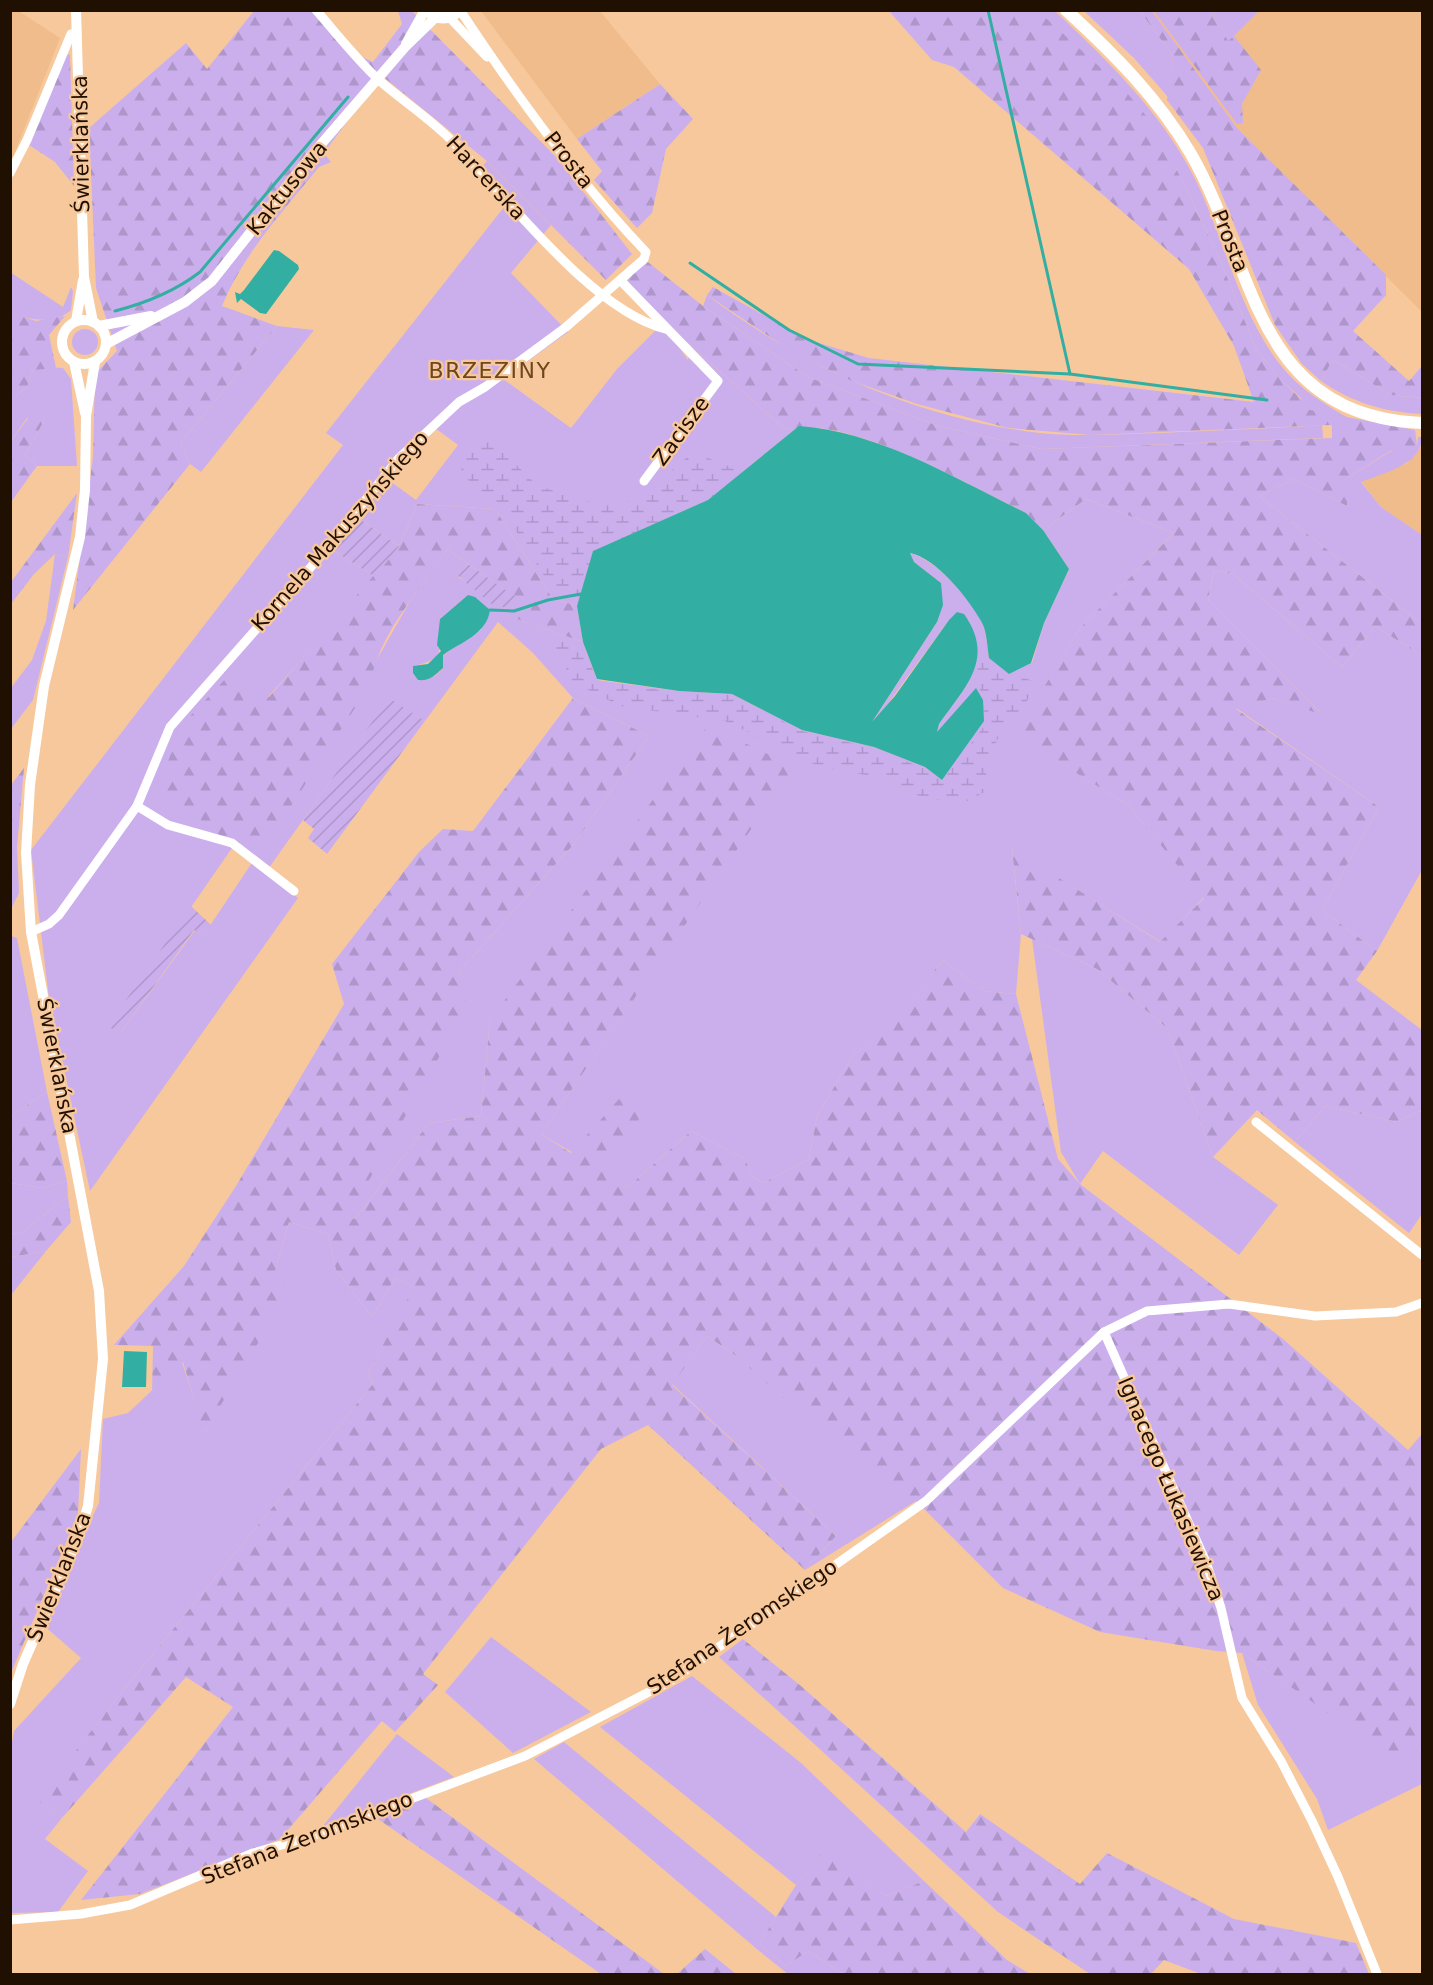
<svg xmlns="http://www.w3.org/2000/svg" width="1433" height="1985" font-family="'DejaVu Sans',sans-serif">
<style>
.built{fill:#f0bc8b}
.grass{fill:#cbafed;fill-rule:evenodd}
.forest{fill:url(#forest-firs)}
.wetland{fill:url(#wetland-marsh)}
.garden{fill:url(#garden-furrows)}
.water{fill:#32afa2}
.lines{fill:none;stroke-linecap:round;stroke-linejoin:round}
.stream{stroke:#32afa2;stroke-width:3}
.minor{stroke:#fff;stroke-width:9}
.tertiary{stroke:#fff;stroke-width:10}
.secondary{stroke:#fff;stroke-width:12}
.labels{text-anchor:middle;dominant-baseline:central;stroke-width:4.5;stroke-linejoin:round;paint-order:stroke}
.street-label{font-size:21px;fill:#201002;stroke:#f7c89c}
.neighbourhood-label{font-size:22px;letter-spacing:1.5px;fill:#6e471d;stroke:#f7c89c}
</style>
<defs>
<pattern id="forest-firs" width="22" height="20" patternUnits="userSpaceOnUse" patternTransform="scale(1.5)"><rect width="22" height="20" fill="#cbafed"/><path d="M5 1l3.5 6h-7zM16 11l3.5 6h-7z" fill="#ae96ca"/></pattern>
<pattern id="wetland-marsh" width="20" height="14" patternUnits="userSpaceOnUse" patternTransform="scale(1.5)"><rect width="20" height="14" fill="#cbafed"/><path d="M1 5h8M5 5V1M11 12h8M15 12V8" fill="none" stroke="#ae96ca"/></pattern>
<pattern id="garden-furrows" width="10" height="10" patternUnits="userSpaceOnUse" patternTransform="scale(1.5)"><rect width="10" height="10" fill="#cbafed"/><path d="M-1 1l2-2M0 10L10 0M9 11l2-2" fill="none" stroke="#ae96ca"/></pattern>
</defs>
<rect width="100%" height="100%" fill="#f7c89c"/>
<g class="built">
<path d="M 17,10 L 60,38 L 13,157 L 11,155 L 10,11 Z"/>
<path d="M 481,11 L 600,11 L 660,84 L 577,139 Z"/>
<path d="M 1152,11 L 1422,11 L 1422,312 L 1237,128 Z"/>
<path d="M 1422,446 L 1422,535 L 1381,507 L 1361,481 L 1406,464 Z"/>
</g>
<g class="grass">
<path d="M 1038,11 L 1055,11 C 1107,60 1158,109 1192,173 C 1226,238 1241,328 1294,380 C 1310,395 1331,408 1350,419 L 1288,406 L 1302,399 L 1281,380 L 1257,351 L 1218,255 L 1176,168 Z"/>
<path d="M 1084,11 L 1140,11 L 1173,56 L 1168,97 L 1134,58 Z"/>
<path d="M 1214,11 L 1259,11 L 1228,42 L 1215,19 Z"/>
<path d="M 487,161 L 551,225 L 511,273 L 568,332 L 503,379 L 571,428 L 617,369 L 660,326 L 666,329 L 688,360 L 691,346 L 786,430 L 799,426 L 708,500 L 593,551 L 577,606 L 552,598 L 495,509 L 417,504 L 399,546 L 357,517 L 331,549 L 375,577 L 268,697 L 232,848 L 109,1026 L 120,1034 L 195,930 L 203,936 L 316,767 L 410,601 L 447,549 L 468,564 L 458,577 L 501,605 L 506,610 L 504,614 L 583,642 L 597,680 L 679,691 L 732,694 L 802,730 L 874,747 L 925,767 L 942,780 L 976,689 L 936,734 L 939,724 C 965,687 990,666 968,620 L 949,620 L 874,723 L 872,722 L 937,622 L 941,583 L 914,562 L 909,553 C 935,558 971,599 982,622 C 987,632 987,647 989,658 L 1032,663 L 1044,623 L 1069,569 L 1043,530 L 1086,499 L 1174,533 L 1080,628 L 1016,735 L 1128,805 L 1204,897 L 1161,942 L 1012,849 L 1021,934 L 1016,994 L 984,991 L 942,960 L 895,1025 L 853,1055 L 817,1116 L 809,1159 L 763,1183 L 753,1177 L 745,1159 L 691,1131 L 628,1187 C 601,1166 570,1152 541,1134 L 793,767 L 490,1020 L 481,1116 L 429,1123 L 355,1219 L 348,1217 L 458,973 L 573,845 L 649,736 L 573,698 L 533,653 L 498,622 L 425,721 L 389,699 L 266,872 L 298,898 L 90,1191 L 49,998 L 31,850 L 343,445 L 326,433 L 508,202 L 480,169 ZM 435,428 L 458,445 L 416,500 L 387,479 L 413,446 ZM 468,595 L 482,629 L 443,655 L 443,668 L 435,676 L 413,666 C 446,660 441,647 440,619 Z"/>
<path d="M 10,272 L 63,307 L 71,287 L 73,291 L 71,310 C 55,325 29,320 11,313 Z"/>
<path d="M 707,295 C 803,367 919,419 1040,433 C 1079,437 1119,434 1158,433 C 1213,430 1267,429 1322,425 L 1323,438 L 1041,449 L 938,426 L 808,377 L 703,306 Z"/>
<path d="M 277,326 L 314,330 L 201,472 L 190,464 L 181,442 Z"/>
<circle cx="85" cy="342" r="13"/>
<path d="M 1333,359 L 1390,395 L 1422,398 L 1422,414 C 1384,412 1353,403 1321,381 Z"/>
<path d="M 46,367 L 63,368 L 71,379 L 77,466 L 37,466 L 25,455 L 45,419 L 27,418 L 11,441 L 11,400 L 27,387 L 33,370 Z"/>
<path d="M 1418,437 L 1422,437 C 1422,465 1383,473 1361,482 L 1381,507 L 1422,535 L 1422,624 L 1259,496 L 1293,479 L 1347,506 L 1347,478 L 1393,450 L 1417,446 Z"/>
<path d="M 55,554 L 68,557 L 33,700 L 11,729 L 11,688 L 32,660 L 46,621 Z"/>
<path d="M 1214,570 L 1233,574 L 1342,667 L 1375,626 L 1422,656 L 1422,870 L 1377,951 L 1322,910 L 1379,807 L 1236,708 L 1272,698 L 1322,714 L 1208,599 Z"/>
<path d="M 11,936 L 17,938 L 47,1092 L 14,1114 L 11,1121 Z"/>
<path d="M 1032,939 L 1097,969 L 1167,1028 L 1213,1157 L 1278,1205 L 1239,1255 L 1103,1151 L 1080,1184 L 1061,1152 Z"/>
<path d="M 1325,1106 L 1397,1122 L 1420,1111 L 1422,1114 L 1422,1214 L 1409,1233 L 1295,1142 Z"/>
<path d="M 67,1181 L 68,1196 L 20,1234 L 11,1233 L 11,1183 L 42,1188 Z"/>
<path d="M 289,1222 L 328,1234 L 336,1270 L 372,1317 L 395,1278 L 415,1287 L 368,1373 L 373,1384 L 121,1693 L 38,1800 L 62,1818 L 45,1839 L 88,1871 L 58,1912 L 11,1913 L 11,1748 L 14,1731 L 81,1658 L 41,1623 L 99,1503 L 103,1419 L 128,1413 L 182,1362 L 205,1432 L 275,1271 Z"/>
<path d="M 46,1251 L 11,1295 L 11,1257 Z"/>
<path d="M 707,1336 L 735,1355 L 916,1501 L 805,1570 L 836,1536 L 672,1384 Z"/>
<path d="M 491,1637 L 591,1712 L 513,1753 L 445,1692 Z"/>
<path d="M 1242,1653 L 1393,1757 L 1422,1751 L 1422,1784 L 1328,1830 L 1317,1799 L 1258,1705 Z"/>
<path d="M 692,1676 L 801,1763 L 924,1881 L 886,1896 L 827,1848 L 796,1885 L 600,1727 Z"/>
<path d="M 397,1734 L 454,1777 L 323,1826 Z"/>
<path d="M 564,1742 L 776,1917 L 759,1944 L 786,1966 L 808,1951 L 843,1974 L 788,1974 L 758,1950 L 534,1759 Z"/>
</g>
<g class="forest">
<path d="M 254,11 L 314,11 L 351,52 L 373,62 L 402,24 L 398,11 L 412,11 L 557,158 L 632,254 L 606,280 L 487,161 L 381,75 L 324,153 L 331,162 L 319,167 C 284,210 243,254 222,306 L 277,326 L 181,442 L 190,464 L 73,610 L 93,457 L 95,374 L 117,351 L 96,288 L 89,128 L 186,43 L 207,69 Z"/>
<path d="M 889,11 L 1038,11 L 1122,87 L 1148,118 L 1176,168 L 1218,255 L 1257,351 L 1281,380 L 1302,400 L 1289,406 L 1415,430 L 1417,445 L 1412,460 L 1392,450 L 1347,478 L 1347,506 L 1293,479 L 1259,496 L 1422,624 L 1422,656 L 1375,626 L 1342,667 L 1233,574 L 1214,570 L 1208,599 L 1323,715 L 1272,698 L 1236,709 L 1379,807 L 1322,910 L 1377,951 L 1356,980 L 1422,1030 L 1422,1110 L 1397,1122 L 1325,1106 L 1295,1142 L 1257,1110 L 1213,1157 L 1167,1028 L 1097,969 L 1021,934 L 1012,848 L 1160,942 L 1204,898 L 1128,805 L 1015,735 L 1080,628 L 1174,533 L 1086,499 L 1043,530 L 1026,513 C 973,487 842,412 786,430 L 664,322 L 627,281 L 644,259 L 703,306 L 808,377 L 938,426 L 1041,449 L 1332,438 L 1332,426 L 1330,425 L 1090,435 L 1008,428 L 917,404 L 852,381 L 794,353 L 707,295 L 713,287 L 809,340 L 869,358 L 1254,402 L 1234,346 L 1189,269 L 954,67 L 932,60 Z"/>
<path d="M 1140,11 L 1152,11 L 1237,128 L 1386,275 L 1386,295 L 1353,331 L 1409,381 L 1422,366 L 1422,398 L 1390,395 L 1333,359 L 1321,381 L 1302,364 L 1275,325 L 1203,148 L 1167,100 L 1173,56 Z"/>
<path d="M 1154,11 L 1214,11 L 1215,19 L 1228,41 L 1234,36 L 1261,70 L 1242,104 L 1243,123 L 1237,124 Z"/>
<path d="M 67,54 L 70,55 L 74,186 L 55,162 L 29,145 Z"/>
<path d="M 660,84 L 693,119 L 666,149 L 652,213 L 637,228 L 594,180 L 602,171 L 577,139 Z"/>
<path d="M 11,313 L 36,321 L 65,316 L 49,335 L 56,368 L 33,370 L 27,387 L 11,400 Z"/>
<path d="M 35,409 L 45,419 L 25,455 L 37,466 L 11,502 L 11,441 Z"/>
<path d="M 77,493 L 68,557 L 55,554 L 34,574 L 11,604 L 11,582 Z"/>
<path d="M 417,504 L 495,509 L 552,598 L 577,606 L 583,642 L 503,614 L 515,597 L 447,549 C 419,592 379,633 370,685 L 254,863 L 161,788 L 177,730 L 229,675 L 269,697 L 399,546 Z"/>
<path d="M 573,698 L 649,736 L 573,845 L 458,973 L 467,1008 L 348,1217 L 355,1219 L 429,1123 L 481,1116 L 490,1020 L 708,725 L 794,767 L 541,1134 L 571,1153 L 619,1099 L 646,1108 L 607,1170 L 628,1187 L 691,1131 L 745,1159 L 753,1177 L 763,1183 L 809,1159 L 817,1116 L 853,1055 L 895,1024 L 942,960 L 984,991 L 1016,994 L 1058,1159 L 1080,1184 L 1283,1339 L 1408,1450 L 1422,1434 L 1422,1751 L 1393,1758 L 1242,1653 L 1216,1651 L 1100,1632 L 1003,1588 L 916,1501 L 902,1502 L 735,1355 L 707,1336 L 672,1385 L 836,1536 L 805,1570 L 648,1425 L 601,1449 L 423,1674 L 438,1685 L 395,1732 L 382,1721 L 280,1839 L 140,1894 L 81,1900 L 233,1707 L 186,1677 L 62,1818 L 37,1800 L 121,1693 L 373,1384 L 368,1373 L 414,1287 L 395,1278 L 372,1317 L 336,1270 L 328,1234 L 289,1222 L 275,1271 L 288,1293 L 204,1433 L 183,1362 L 152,1392 L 153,1346 L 114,1345 L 184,1266 L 236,1186 L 344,1004 L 332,964 L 419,852 L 443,829 L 473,831 Z"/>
<path d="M 24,768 L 17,847 L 19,893 L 11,909 L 11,785 Z"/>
<path d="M 47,1092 L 67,1181 L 42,1188 L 11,1183 L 11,1121 L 14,1114 Z"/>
<path d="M 68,1196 L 71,1222 L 46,1251 L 11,1257 L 11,1233 L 20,1234 Z"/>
<path d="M 81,1449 L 78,1514 L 11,1673 L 11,1542 Z"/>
<path d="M 743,1639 L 801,1686 L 966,1832 L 980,1814 L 1080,1884 L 1107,1853 L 1234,1919 L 1356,1943 L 1369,1974 L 1201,1974 L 1164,1960 L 1151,1974 L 1090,1974 L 998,1912 L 719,1657 Z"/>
<path d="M 422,1795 L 664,1974 L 601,1974 L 378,1819 Z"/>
<path d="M 827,1847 L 886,1896 L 924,1881 L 1007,1960 L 1030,1974 L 843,1974 L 808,1951 L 786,1966 L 759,1944 L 796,1885 Z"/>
<path d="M 705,1949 L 736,1974 L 677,1974 Z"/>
</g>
<g class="wetland">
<path d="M 491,440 L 537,485 L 582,501 L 622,505 L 652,487 L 693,452 L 743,472 L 708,500 L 593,551 L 578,603 L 575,603 L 554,592 L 508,518 L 464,476 L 457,459 Z"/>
<path d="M 551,640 L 581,644 L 598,681 L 667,691 L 731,695 L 802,731 L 873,748 L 923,768 L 942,781 L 985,725 L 981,691 L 974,685 L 982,650 L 987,649 L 989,663 L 1037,683 L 1023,708 L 999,736 L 987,762 L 985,792 L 963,803 L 926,799 L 880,778 L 816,765 L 725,721 L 620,706 L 573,682 Z"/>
</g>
<g class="garden">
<path d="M 357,517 L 399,546 L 375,577 L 331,549 Z"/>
<path d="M 468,564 L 516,597 L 506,610 L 501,605 L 494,606 L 458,576 Z"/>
<path d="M 389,698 L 425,721 L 327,854 L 308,838 L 314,829 L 303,820 Z"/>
<path d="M 191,906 L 211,925 L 203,936 L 194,930 L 120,1034 L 108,1026 Z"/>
</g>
<g class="water">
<path d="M 274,250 L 279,251 L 298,265 L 299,269 L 266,314 L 260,313 L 241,299 L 237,303 L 235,292 L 240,294 L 244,290 Z"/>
<path d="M 799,426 C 880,432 954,478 1026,513 L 1043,530 L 1069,569 L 1044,623 L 1031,663 L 1009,674 L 989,658 C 987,647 987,630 981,621 C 969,599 935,557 910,553 L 914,562 L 941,583 L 943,605 L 937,622 L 872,722 L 895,696 L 949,620 L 957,612 L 964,614 C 996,659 965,687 939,724 L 937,732 L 976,688 L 983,700 L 984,721 L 942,780 L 925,767 L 874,747 L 802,730 L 732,694 L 679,691 L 597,679 L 583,642 L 577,606 L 593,551 L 708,500 Z"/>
<path d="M 468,595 L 475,597 L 490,610 C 487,634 461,642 443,655 L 443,668 C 434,676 430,681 418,680 L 413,673 L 413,666 L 428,664 L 441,651 L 437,645 L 440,619 Z"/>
<path d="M 124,1351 L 147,1352 L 146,1387 L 122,1387 Z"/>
</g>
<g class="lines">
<g class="stream">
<path d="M 988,10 L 1070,374"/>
<path d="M 690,263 L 789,330 L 858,364 L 1070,374 L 1267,400"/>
<path d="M 115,311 C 146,303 174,292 200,272 L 348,97"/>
<path d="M 490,610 L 514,611 L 548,600 L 581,594"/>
</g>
<g class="minor">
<path d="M 316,10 C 337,34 357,60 380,81 C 403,101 429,118 450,139 C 505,194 591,311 666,329"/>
<path d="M 449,17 L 487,57"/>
<path d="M 10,173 L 27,140 L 71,34 L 77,32"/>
<path d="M 621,281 L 718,381 L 644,481"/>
<path d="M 137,806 L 168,825 L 232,843 L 294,891"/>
<path d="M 31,932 L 49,924 L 59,915 L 137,806 L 170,727 L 325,551 L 398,459 L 459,402 L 485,387 L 566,327 L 644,259 L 646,252 C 579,182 514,92 460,10"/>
<path d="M 1256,1122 L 1422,1255"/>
<path d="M 1104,1332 L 1206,1562 L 1221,1608 L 1242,1698 L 1281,1761 L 1312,1821 L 1338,1877 L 1377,1974"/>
<path d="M 10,1920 L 81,1914 L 130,1905 L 253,1853 L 307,1838 L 525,1756 L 672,1680 L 926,1501 L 1104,1332 L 1147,1311 L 1229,1304 L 1315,1316 L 1396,1312 L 1422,1303"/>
</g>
<g class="tertiary">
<path d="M 76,10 L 84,277 L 93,322"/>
<path d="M 406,44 L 425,10"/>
<circle cx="84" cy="342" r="22"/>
<path d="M 76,321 L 83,280"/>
<path d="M 99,326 L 151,316"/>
<path d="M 106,344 L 185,302 L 212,281 L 310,157 L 405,47 L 436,17"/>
<path d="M 74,362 L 85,413"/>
<path d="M 10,1704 L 23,1664 L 78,1538 L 88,1506 L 103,1359 L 99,1291 L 31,932 L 26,853 L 30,785 L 44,686 L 80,537 L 85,490 L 86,416 L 95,362"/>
</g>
<g class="secondary">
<path d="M 427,10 C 437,20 449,20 459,10"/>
<path d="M 1066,10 C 1114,54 1158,98 1191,154 C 1257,269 1253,415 1422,423"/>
</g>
</g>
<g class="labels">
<g class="street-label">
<text transform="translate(81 144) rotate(-91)">Świerklańska</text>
<text transform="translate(569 160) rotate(52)">Prosta</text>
<text transform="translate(486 178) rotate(47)">Harcerska</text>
<text transform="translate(287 188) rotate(-51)">Kaktusowa</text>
<text transform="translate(1230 241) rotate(68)">Prosta</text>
<text transform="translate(681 431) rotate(-54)">Zacisze</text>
<text transform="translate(340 531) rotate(-49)">Kornela Makuszyńskiego</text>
<text transform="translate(57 1066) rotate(79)">Świerklańska</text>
<text transform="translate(1171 1489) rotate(67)">Ignacego Łukasiewicza</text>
<text transform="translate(59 1577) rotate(-68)">Świerklańska</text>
<text transform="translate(742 1627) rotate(-34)">Stefana Żeromskiego</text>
<text transform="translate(307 1838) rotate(-21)">Stefana Żeromskiego</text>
</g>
<g class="neighbourhood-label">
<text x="490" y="370">BRZEZINY</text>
</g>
</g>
<rect width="1433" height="1985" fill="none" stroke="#201002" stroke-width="24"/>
</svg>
